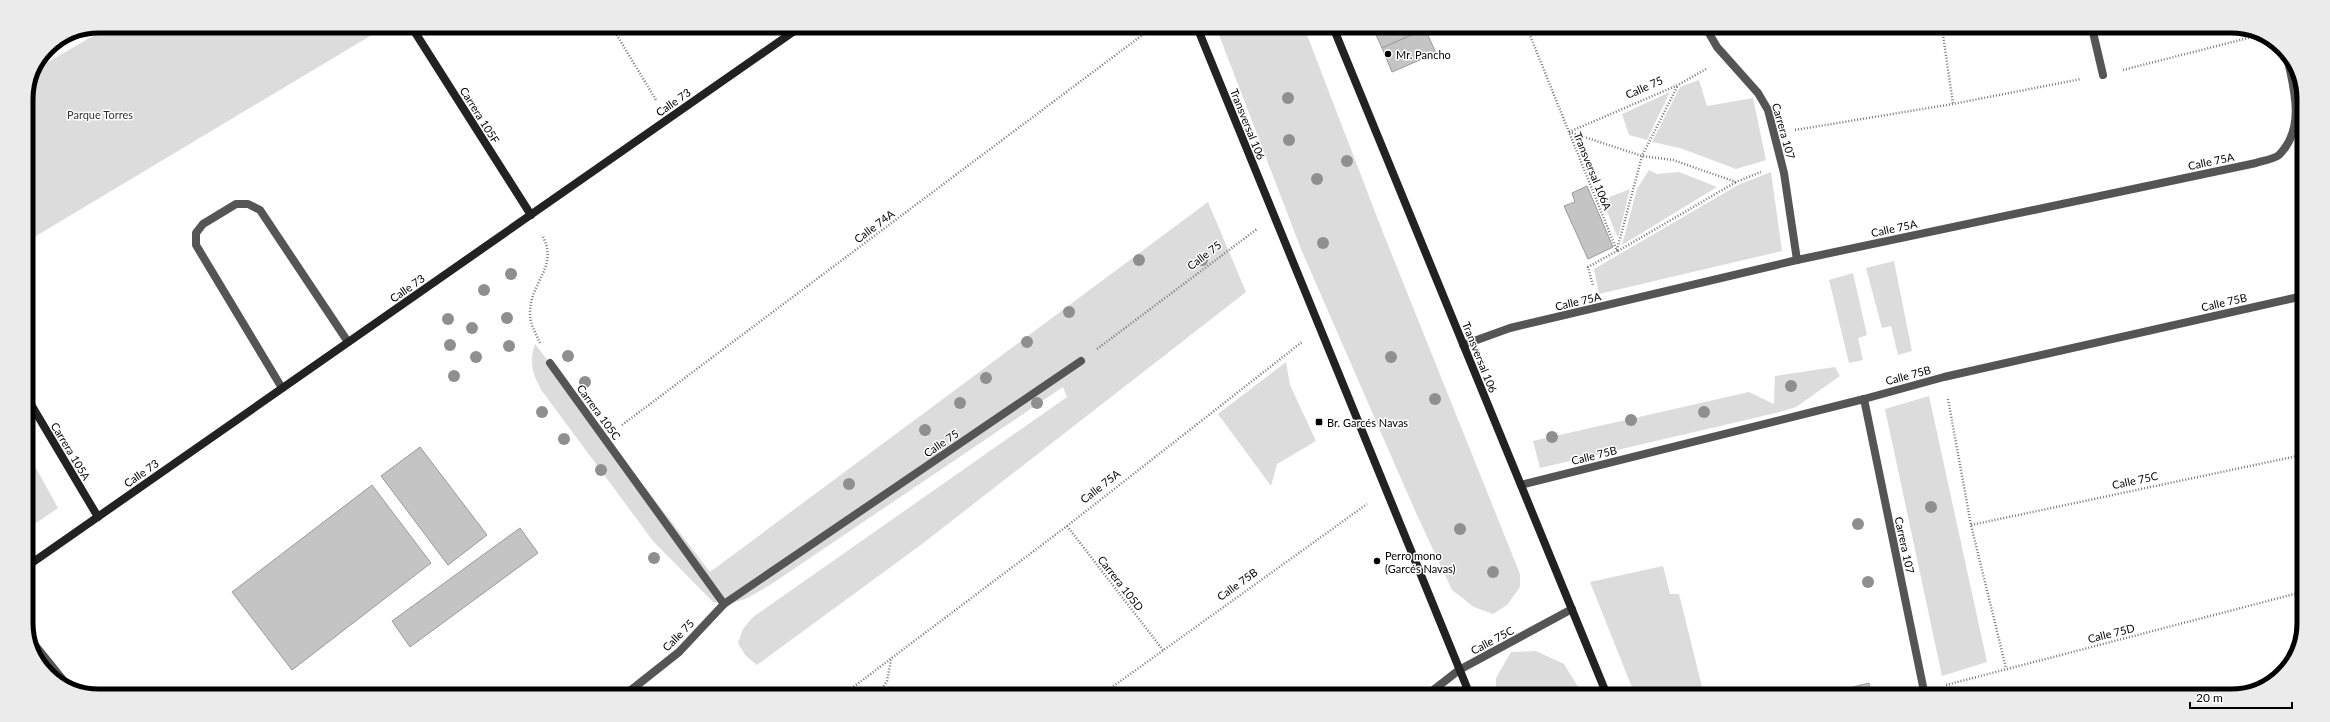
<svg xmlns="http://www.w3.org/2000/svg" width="2330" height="722" font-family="Lato,sans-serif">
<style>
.green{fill:#dcdcdc}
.building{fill:#c4c4c4;stroke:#999}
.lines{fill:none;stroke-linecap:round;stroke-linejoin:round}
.path{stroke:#777;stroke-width:2.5;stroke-dasharray:1 2;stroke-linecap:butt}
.lane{stroke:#555;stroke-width:8}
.street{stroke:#555;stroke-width:8}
.secondary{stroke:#222;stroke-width:8}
.tree{fill:#8f8f8f}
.poi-dot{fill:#000;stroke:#fff;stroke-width:1.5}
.labels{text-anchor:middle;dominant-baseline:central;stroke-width:3;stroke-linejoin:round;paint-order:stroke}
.poi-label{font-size:11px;fill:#000;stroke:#fff;text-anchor:start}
.street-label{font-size:11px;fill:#000;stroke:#fff}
.park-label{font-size:11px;fill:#333;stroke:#fff}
.rim{fill:none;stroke:#000;stroke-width:5}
</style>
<rect width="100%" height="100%" fill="#fff"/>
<g class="green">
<path d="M 110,26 L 371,26 L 375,33 L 26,242 L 26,98 L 31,72 Z"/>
<path d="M 1216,27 L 1304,27 L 1382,230 L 1520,574 L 1520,587 L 1507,605 L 1493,614 L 1474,607 L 1452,590 L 1416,513 L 1301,249 Z"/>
<path d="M 1699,80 L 1707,106 L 1753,98 L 1766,160 L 1736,169 L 1680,148 L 1652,142 L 1680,87 Z"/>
<path d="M 1670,92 L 1647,140 L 1629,135 L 1622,114 Z"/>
<path d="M 1649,170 L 1657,174 L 1679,172 L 1717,187 L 1622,245 L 1637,189 Z"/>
<path d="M 1771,172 L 1782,251 L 1599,294 L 1594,269 L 1738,185 Z"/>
<path d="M 1630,189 L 1618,238 L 1602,200 Z"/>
<path d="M 1208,202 L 1246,292 L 922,544 L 757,665 L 745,655 L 738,643 L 743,629 L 753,617 L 1067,397 L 1063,387 L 776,581 C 758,592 736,609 713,602 L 653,541 L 542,391 C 532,373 529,363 535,344 L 710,572 Z"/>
<path d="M 1894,261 L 1912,351 L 1898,355 L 1891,326 L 1882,328 L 1866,268 Z"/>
<path d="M 1853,273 L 1867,335 L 1858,338 L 1863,360 L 1849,363 L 1829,280 Z"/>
<path d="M 1286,362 L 1290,385 L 1316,441 L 1277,464 L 1271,486 L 1218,414 Z"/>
<path d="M 1835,367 L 1840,376 L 1796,407 L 1780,412 L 1540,468 L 1533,441 L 1749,392 L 1774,404 L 1775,376 Z"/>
<path d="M 1929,396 L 1987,662 L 1942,676 L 1885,409 Z"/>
<path d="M 26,450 L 58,508 L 26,530 Z"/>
<path d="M 1663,566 L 1670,594 L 1679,594 L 1704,695 L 1635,695 L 1590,582 Z"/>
<path d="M 1536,651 L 1564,664 L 1583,695 L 1496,695 L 1496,678 L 1511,652 Z"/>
</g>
<g class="building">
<path d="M 1373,28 L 1428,28 L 1382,48 Z"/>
<path d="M 1425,29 L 1436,53 L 1392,72 L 1382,48 Z"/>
<path d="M 1587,186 L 1613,247 L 1588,259 L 1564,206 L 1575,202 L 1572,193 Z"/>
<path d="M 420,447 L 487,535 L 448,565 L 381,476 Z"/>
<path d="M 372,485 L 431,563 L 292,670 L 232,592 Z"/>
<path d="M 520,528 L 538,553 L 410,647 L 392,621 Z"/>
<path d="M 1869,683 L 1872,696 L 1817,696 Z"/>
</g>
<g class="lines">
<g class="path">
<path d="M 612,27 L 656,100"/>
<path d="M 1527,28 L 1617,251 L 1588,267 L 1593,286"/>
<path d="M 1942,28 L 1953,104"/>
<path d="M 2123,70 L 2260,35"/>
<path d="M 1795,130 L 1953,104 L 2081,79"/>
<path d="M 1569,132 L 1642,156 L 1673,160 L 1736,182 L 1761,172"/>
<path d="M 1569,132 L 1678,85 L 1706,69"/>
<path d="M 1617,250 L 1642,156 L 1678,85"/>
<path d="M 1618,251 L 1736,182"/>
<path d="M 540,343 C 536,334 530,324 530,314 C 529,282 560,267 542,235"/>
<path d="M 1097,349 L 1257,229"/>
<path d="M 1948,399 L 1971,525 L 2006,668"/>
<path d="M 622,425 L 1153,27"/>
<path d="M 1971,525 L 2302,455"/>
<path d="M 1067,526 L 1163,650"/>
<path d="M 1946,685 L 2302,592"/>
<path d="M 844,694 L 1067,526 L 1302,342"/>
<path d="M 879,694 L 887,681 L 891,660"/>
<path d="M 1101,695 L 1367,504"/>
</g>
<g class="lane">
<path d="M 2092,28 L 2103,75"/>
<path d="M 282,388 L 196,245 L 196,233 L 203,224 L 236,204 L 248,204 L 260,210 L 348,342"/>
</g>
<g class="street">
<path d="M 1706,28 L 1717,47 L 1758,93 L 1768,110 L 1784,173 L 1797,260"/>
<path d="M 1463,345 L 1510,328 L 1797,260 L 2256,163 C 2262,161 2274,159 2279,155 C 2307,127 2293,85 2286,52"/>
<path d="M 550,363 L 724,604"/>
<path d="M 1864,399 L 1925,696"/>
<path d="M 1521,485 L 1864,399 L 1944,377 L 2303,296"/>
<path d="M 30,639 L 68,686"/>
<path d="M 626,694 L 679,652 L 724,604 L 1081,361"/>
<path d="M 1427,695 L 1459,670 L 1572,609"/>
</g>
<g class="secondary">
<path d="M 411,26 L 531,215"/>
<path d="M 1197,27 L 1470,695"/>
<path d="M 1333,27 L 1607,695"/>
<path d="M 26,396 L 98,517"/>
<path d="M 26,567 L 800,27"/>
</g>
</g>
<g class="tree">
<circle cx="1288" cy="98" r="6"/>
<circle cx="1289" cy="140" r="6"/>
<circle cx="1347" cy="161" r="6"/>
<circle cx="1317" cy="179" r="6"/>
<circle cx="1323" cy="243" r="6"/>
<circle cx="1139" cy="260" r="6"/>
<circle cx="1202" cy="260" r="6"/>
<circle cx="511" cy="274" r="6"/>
<circle cx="484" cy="290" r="6"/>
<circle cx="1069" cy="312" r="6"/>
<circle cx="507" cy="318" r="6"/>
<circle cx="448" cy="319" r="6"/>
<circle cx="472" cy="328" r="6"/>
<circle cx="1027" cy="342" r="6"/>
<circle cx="450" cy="345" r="6"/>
<circle cx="509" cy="346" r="6"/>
<circle cx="568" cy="356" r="6"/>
<circle cx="476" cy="357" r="6"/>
<circle cx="1391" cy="357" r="6"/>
<circle cx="454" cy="376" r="6"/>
<circle cx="986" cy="378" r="6"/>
<circle cx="585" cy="382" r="6"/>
<circle cx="1791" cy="386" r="6"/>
<circle cx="1435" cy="399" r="6"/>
<circle cx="960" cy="403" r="6"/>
<circle cx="1037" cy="403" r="6"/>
<circle cx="542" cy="412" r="6"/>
<circle cx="1704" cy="412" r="6"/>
<circle cx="1631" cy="420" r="6"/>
<circle cx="925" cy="430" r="6"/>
<circle cx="1552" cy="437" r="6"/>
<circle cx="564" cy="439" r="6"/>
<circle cx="601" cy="470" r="6"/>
<circle cx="849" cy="484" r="6"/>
<circle cx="1931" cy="507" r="6"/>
<circle cx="1858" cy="524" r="6"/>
<circle cx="1460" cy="529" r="6"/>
<circle cx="654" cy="558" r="6"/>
<circle cx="1493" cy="572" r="6"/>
<circle cx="1868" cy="582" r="6"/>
</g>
<g class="poi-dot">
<circle cx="1388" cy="54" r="4"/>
<rect x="1315" y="418" width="8" height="8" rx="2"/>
<circle cx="1377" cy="561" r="4"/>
</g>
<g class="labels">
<g class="poi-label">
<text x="1396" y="54">Mr. Pancho</text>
<text x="1327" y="422">Br. Garcés Navas</text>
<text x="1385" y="555">Perro mono<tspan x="1385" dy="13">(Garcés Navas)</tspan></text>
</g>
<g class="street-label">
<text transform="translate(1644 87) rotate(-24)">Calle 75</text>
<text transform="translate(673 102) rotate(-35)">Calle 73</text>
<text transform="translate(480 115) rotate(58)">Carrera 105F</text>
<text transform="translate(1248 124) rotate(68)">Transversal 106</text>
<text transform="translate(1784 131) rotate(74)">Carrera 107</text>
<text transform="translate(2211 161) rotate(-12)">Calle 75A</text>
<text transform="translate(1593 171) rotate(68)">Transversal 106A</text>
<text transform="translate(874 226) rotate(-37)">Calle 74A</text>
<text transform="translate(1894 228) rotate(-12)">Calle 75A</text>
<text transform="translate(1204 255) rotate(-37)">Calle 75</text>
<text transform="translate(407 288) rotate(-35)">Calle 73</text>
<text transform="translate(1578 301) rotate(-13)">Calle 75A</text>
<text transform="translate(2224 302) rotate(-13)">Calle 75B</text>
<text transform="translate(1480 357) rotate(68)">Transversal 106</text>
<text transform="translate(1908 375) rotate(-15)">Calle 75B</text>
<text transform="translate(599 412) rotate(54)">Carrera 105C</text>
<text transform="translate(941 443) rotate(-34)">Calle 75</text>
<text transform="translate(71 451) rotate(59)">Carrera 105A</text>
<text transform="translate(1594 455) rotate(-14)">Calle 75B</text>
<text transform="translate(141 473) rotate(-35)">Calle 73</text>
<text transform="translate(2135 480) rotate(-12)">Calle 75C</text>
<text transform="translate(1100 486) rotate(-38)">Calle 75A</text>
<text transform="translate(1905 545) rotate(78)">Carrera 107</text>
<text transform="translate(1121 583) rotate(52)">Carrera 105D</text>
<text transform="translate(1237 584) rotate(-36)">Calle 75B</text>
<text transform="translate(2111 633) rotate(-14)">Calle 75D</text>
<text transform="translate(678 635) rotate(-45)">Calle 75</text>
<text transform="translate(1492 640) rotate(-28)">Calle 75C</text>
</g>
<g class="park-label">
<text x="100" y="114">Parque Torres</text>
</g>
</g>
<path d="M0 0H2330V722H0ZM99 33H2231A66 66 0 0 1 2297 99V623A66 66 0 0 1 2231 689H99A66 66 0 0 1 33 623V99A66 66 0 0 1 99 33Z" fill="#ebebeb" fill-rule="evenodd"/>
<path class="rim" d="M99 33H2231A66 66 0 0 1 2297 99V623A66 66 0 0 1 2231 689H99A66 66 0 0 1 33 623V99A66 66 0 0 1 99 33Z"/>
<path d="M2190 702v6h102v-6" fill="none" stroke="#000000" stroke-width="2"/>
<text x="2196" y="702" font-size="12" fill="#000000" stroke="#ffffff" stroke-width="3" paint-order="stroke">20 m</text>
</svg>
